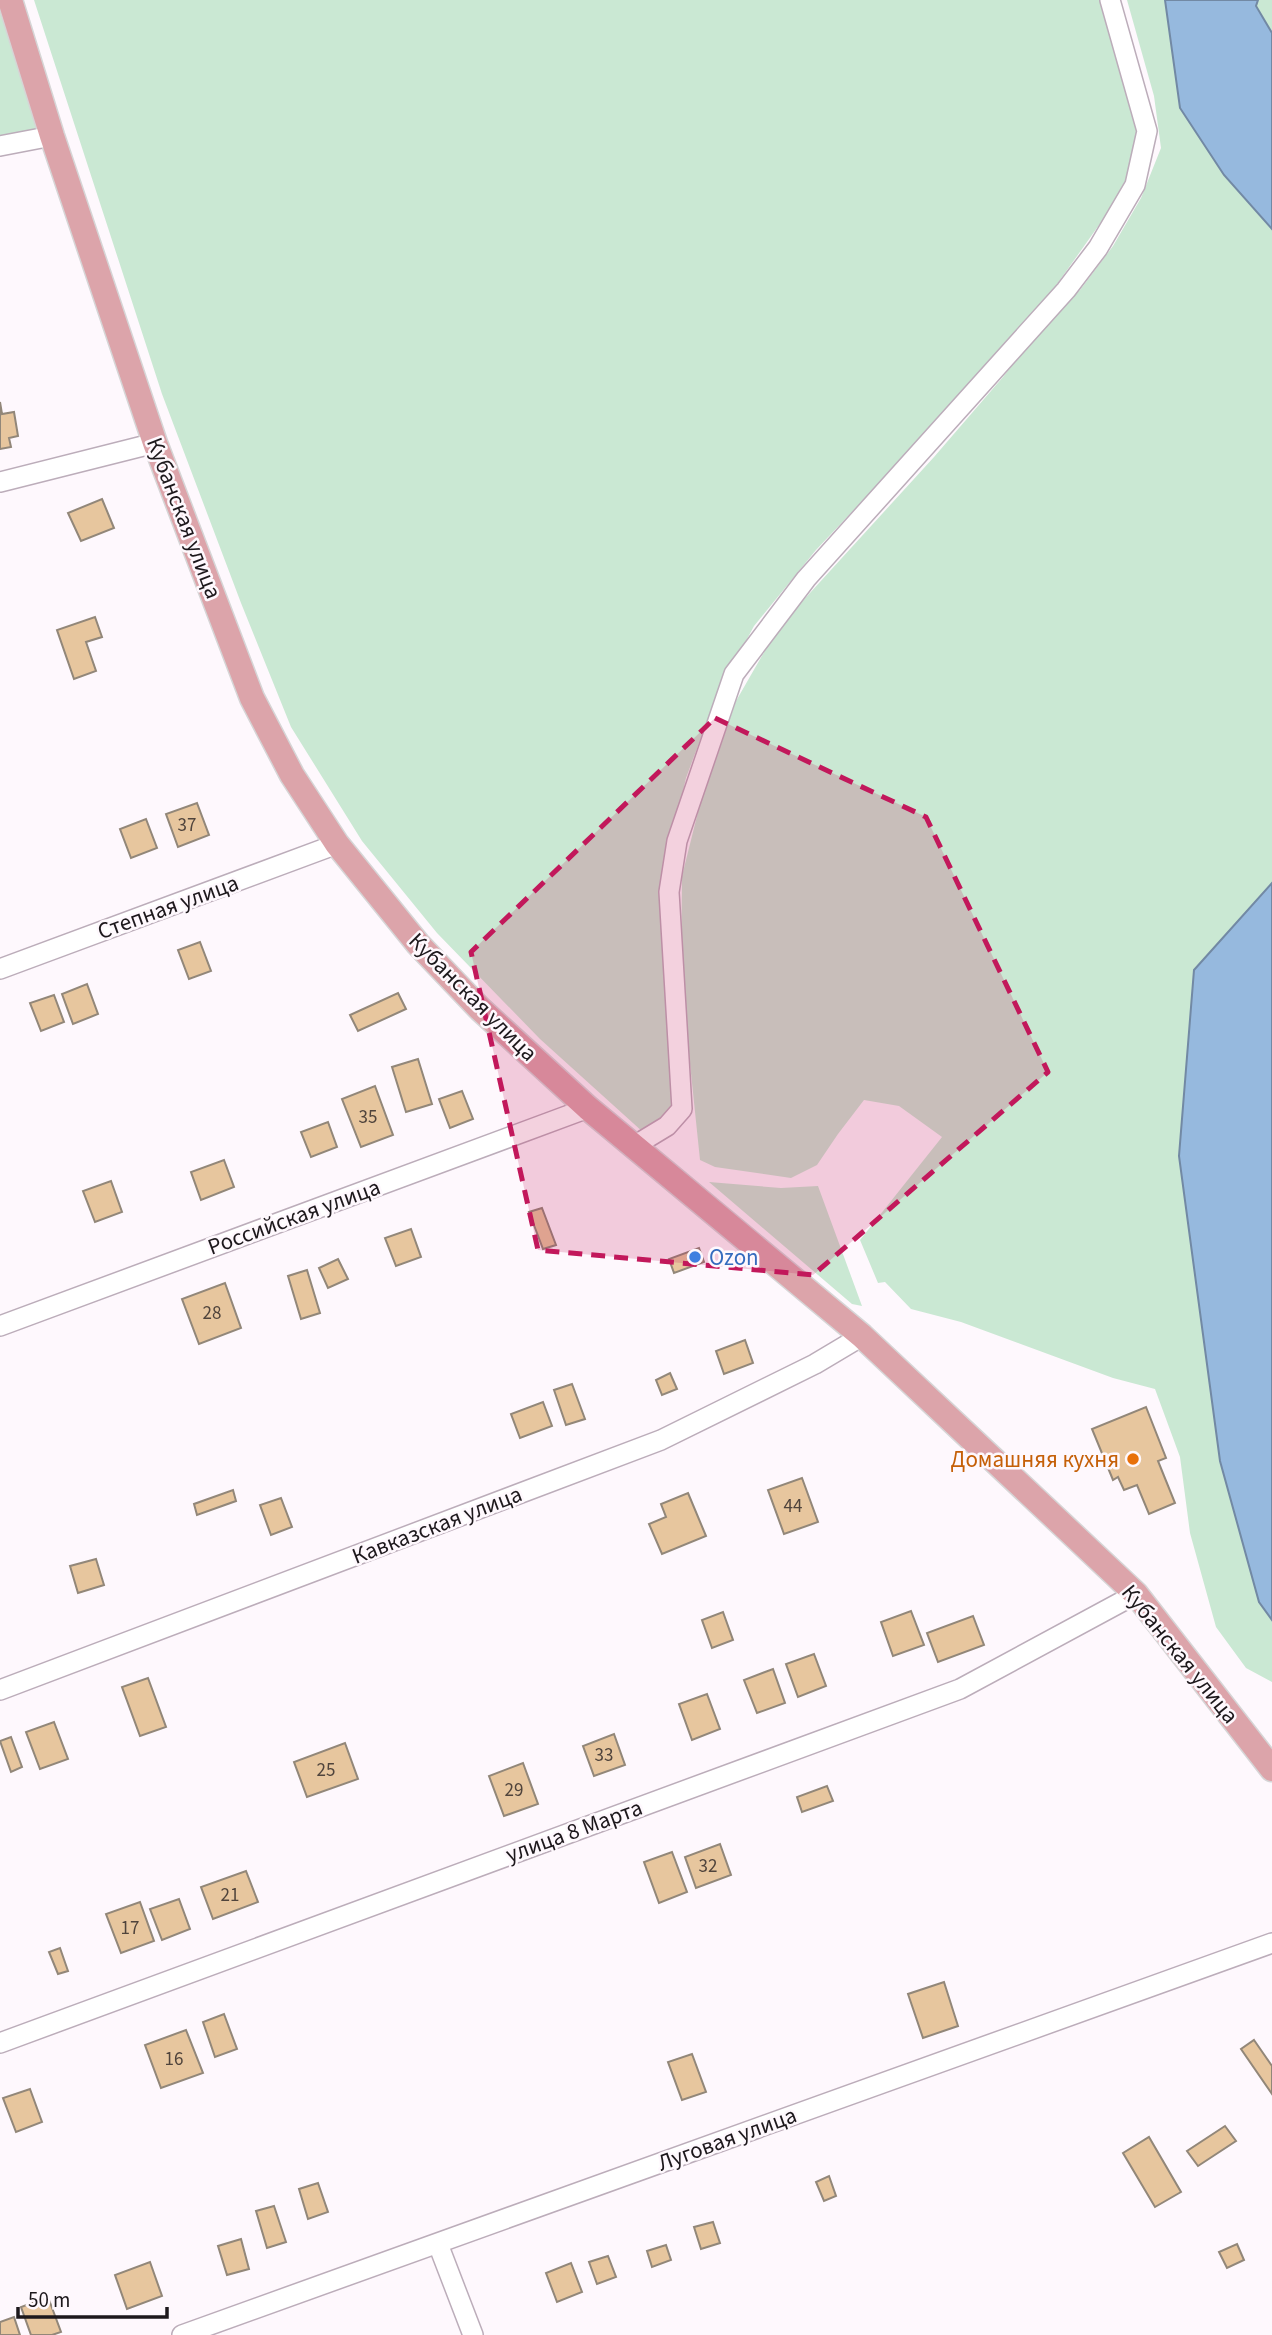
<svg xmlns="http://www.w3.org/2000/svg" width="1272" height="2335" font-family="'Source Sans 3',sans-serif">
<style>
.green{fill:#cae8d3}
.water{fill:#96b9de;stroke:#7289a4;stroke-width:2}
.building{fill:#e7c69e;stroke:#928779;stroke-width:2}
.lines{fill:none;stroke-linecap:round;stroke-linejoin:round}
.minor-casing{stroke:#bcadba;stroke-width:22}
.major-casing{stroke:#d6d5d6;stroke-width:27}
.minor{stroke:#fff;stroke-width:19}
.major{stroke:#dca4aa;stroke-width:24}
.marked{fill:#c2185b;fill-opacity:0.2;stroke:#c2185b;stroke-width:5;stroke-dasharray:14 9;stroke-linejoin:round}
.shop-dot{fill:#3f7fe0;stroke:#fef8fd;stroke-width:2.5}
.food-dot{fill:#e8710a;stroke:#fef8fd;stroke-width:2.5}
.labels{text-anchor:middle;dominant-baseline:central;stroke-width:5;stroke-linejoin:round;paint-order:stroke}
.number-label{font-size:19px;fill:#50443c}
.street-label{font-size:23px;fill:#1d181c;stroke:#fef8fd}
.shop-label{font-size:23px;fill:#366cbe;stroke:#fef8fd;text-anchor:start}
.food-label{font-size:23px;fill:#c56008;stroke:#fef8fd;text-anchor:end}
</style>
<rect width="100%" height="100%" fill="#fef8fd"/>
<g class="green">
<path d="M 34,0 L 1103,0 L 1135,106 L 1138,139 L 1126,187 L 1055,287 L 899,462 L 816,550 L 754,626 L 716,697 L 686,778 L 670,847 L 666,957 L 672,1113 L 644,1133 L 540,1039 L 437,933 L 362,841 L 291,727 L 241,603 L 162,394 Z"/>
<path d="M 1127,0 L 1165,0 L 1170,26 L 1224,175 L 1272,229 L 1272,883 L 1194,970 L 1179,1156 L 1199,1300 L 1259,1602 L 1272,1620 L 1272,1682 L 1246,1668 L 1216,1627 L 1190,1533 L 1180,1457 L 1155,1389 L 1113,1378 L 961,1322 L 911,1309 L 885,1282 L 878,1283 L 860,1240 L 942,1137 L 899,1106 L 864,1100 L 838,1134 L 817,1165 L 791,1178 L 715,1167 L 700,1160 L 681,977 L 682,876 L 699,808 L 736,701 L 778,628 L 934,457 L 1003,377 L 1044,322 L 1080,290 L 1113,246 L 1141,198 L 1161,148 L 1154,96 Z"/>
<path d="M 1258,0 L 1272,0 L 1272,33 L 1256,6 Z"/>
<path d="M 0,12 L 40,130 L 0,137 Z"/>
<path d="M 709,1182 L 781,1188 L 818,1186 L 862,1306 L 852,1304 Z"/>
</g>
<g class="water">
<path d="M 1165,0 L 1258,0 L 1256,6 L 1272,33 L 1272,229 L 1224,175 L 1180,108 Z"/>
<path d="M 1272,883 L 1272,1620 L 1259,1602 L 1220,1461 L 1179,1156 L 1194,970 Z"/>
</g>
<g class="building">
<path d="M 0,402 L 2,414 L 14,412 L 18,436 L 9,438 L 11,447 L 0,449 Z"/>
<path d="M 102,499 L 114,528 L 81,541 L 68,513 Z"/>
<path d="M 95,617 L 102,637 L 86,642 L 96,671 L 74,679 L 57,630 Z"/>
<path d="M 197,803 L 209,835 L 178,847 L 166,814 Z"/>
<path d="M 146,819 L 157,848 L 131,858 L 120,829 Z"/>
<path d="M 200,942 L 211,971 L 189,979 L 178,950 Z"/>
<path d="M 87,984 L 98,1014 L 73,1024 L 62,994 Z"/>
<path d="M 398,993 L 406,1009 L 358,1031 L 350,1015 Z"/>
<path d="M 54,995 L 64,1022 L 41,1031 L 30,1003 Z"/>
<path d="M 418,1059 L 432,1104 L 406,1112 L 392,1067 Z"/>
<path d="M 375,1086 L 393,1135 L 361,1147 L 342,1099 Z"/>
<path d="M 462,1091 L 473,1119 L 450,1128 L 439,1099 Z"/>
<path d="M 328,1122 L 337,1147 L 311,1157 L 301,1132 Z"/>
<path d="M 224,1160 L 234,1187 L 201,1200 L 191,1172 Z"/>
<path d="M 111,1181 L 122,1212 L 95,1222 L 83,1191 Z"/>
<path d="M 542,1208 L 556,1245 L 543,1249 L 529,1212 Z"/>
<path d="M 411,1229 L 421,1257 L 396,1266 L 385,1238 Z"/>
<path d="M 699,1248 L 704,1262 L 674,1273 L 669,1259 Z"/>
<path d="M 338,1259 L 348,1279 L 328,1288 L 319,1268 Z"/>
<path d="M 307,1270 L 320,1313 L 301,1319 L 288,1276 Z"/>
<path d="M 225,1283 L 241,1328 L 199,1344 L 182,1299 Z"/>
<path d="M 745,1340 L 753,1363 L 724,1374 L 716,1351 Z"/>
<path d="M 670,1373 L 677,1389 L 662,1395 L 656,1380 Z"/>
<path d="M 572,1384 L 585,1419 L 566,1425 L 554,1390 Z"/>
<path d="M 543,1402 L 552,1426 L 520,1438 L 511,1414 Z"/>
<path d="M 1146,1407 L 1166,1458 L 1158,1461 L 1175,1503 L 1149,1514 L 1137,1485 L 1124,1490 L 1118,1477 L 1113,1480 L 1092,1429 Z"/>
<path d="M 802,1478 L 818,1522 L 784,1534 L 768,1490 Z"/>
<path d="M 233,1490 L 236,1501 L 197,1515 L 194,1504 Z"/>
<path d="M 688,1493 L 706,1536 L 662,1554 L 649,1524 L 666,1517 L 661,1504 Z"/>
<path d="M 281,1498 L 292,1527 L 271,1535 L 260,1505 Z"/>
<path d="M 96,1559 L 104,1585 L 78,1593 L 70,1566 Z"/>
<path d="M 911,1611 L 924,1645 L 893,1656 L 881,1622 Z"/>
<path d="M 723,1612 L 733,1640 L 712,1648 L 702,1620 Z"/>
<path d="M 973,1616 L 984,1645 L 938,1662 L 927,1633 Z"/>
<path d="M 814,1654 L 826,1686 L 798,1697 L 786,1664 Z"/>
<path d="M 773,1669 L 785,1703 L 757,1713 L 744,1680 Z"/>
<path d="M 148,1678 L 166,1727 L 140,1736 L 122,1687 Z"/>
<path d="M 707,1694 L 720,1729 L 692,1740 L 679,1704 Z"/>
<path d="M 54,1722 L 68,1759 L 40,1769 L 26,1732 Z"/>
<path d="M 614,1734 L 625,1765 L 594,1776 L 583,1746 Z"/>
<path d="M 11,1737 L 22,1767 L 11,1772 L 0,1741 Z"/>
<path d="M 345,1743 L 358,1779 L 307,1797 L 294,1762 Z"/>
<path d="M 523,1763 L 538,1804 L 504,1816 L 489,1776 Z"/>
<path d="M 827,1786 L 833,1801 L 802,1812 L 797,1797 Z"/>
<path d="M 720,1844 L 731,1875 L 696,1888 L 685,1857 Z"/>
<path d="M 672,1852 L 687,1892 L 659,1903 L 644,1862 Z"/>
<path d="M 246,1871 L 258,1902 L 213,1919 L 201,1887 Z"/>
<path d="M 179,1899 L 190,1929 L 162,1940 L 150,1909 Z"/>
<path d="M 140,1902 L 154,1941 L 121,1953 L 106,1914 Z"/>
<path d="M 60,1948 L 68,1971 L 58,1974 L 49,1952 Z"/>
<path d="M 944,1982 L 958,2026 L 923,2038 L 908,1994 Z"/>
<path d="M 224,2014 L 237,2049 L 215,2057 L 203,2022 Z"/>
<path d="M 186,2030 L 203,2073 L 161,2088 L 145,2045 Z"/>
<path d="M 1254,2040 L 1272,2066 L 1272,2094 L 1241,2049 Z"/>
<path d="M 692,2054 L 706,2092 L 682,2100 L 668,2062 Z"/>
<path d="M 30,2089 L 42,2122 L 16,2132 L 3,2098 Z"/>
<path d="M 1225,2126 L 1236,2141 L 1198,2166 L 1187,2151 Z"/>
<path d="M 1149,2137 L 1181,2192 L 1155,2207 L 1123,2153 Z"/>
<path d="M 829,2176 L 836,2196 L 824,2201 L 816,2182 Z"/>
<path d="M 318,2183 L 328,2212 L 308,2219 L 299,2189 Z"/>
<path d="M 274,2206 L 286,2242 L 267,2248 L 256,2211 Z"/>
<path d="M 713,2222 L 720,2243 L 701,2249 L 694,2227 Z"/>
<path d="M 241,2239 L 249,2269 L 227,2275 L 218,2246 Z"/>
<path d="M 1237,2244 L 1244,2260 L 1227,2268 L 1219,2252 Z"/>
<path d="M 666,2245 L 671,2260 L 652,2267 L 647,2251 Z"/>
<path d="M 608,2256 L 616,2277 L 597,2284 L 589,2262 Z"/>
<path d="M 150,2262 L 162,2296 L 127,2309 L 115,2275 Z"/>
<path d="M 571,2263 L 582,2292 L 557,2302 L 546,2273 Z"/>
<path d="M 48,2297 L 61,2332 L 52,2335 L 31,2335 L 21,2307 Z"/>
<path d="M 14,2317 L 20,2335 L 0,2335 L 0,2322 Z"/>
</g>
<g class="lines">
<defs>
<g id="minor">
<path d="M 0,146 L 52,136"/>
<path d="M 0,482 L 155,443"/>
<path d="M 0,969 L 337,844"/>
<path d="M 634,1146 L 667,1126 L 682,1109 L 669,892 L 677,841 L 734,674 L 806,579 L 1066,290 L 1098,248 L 1135,185 L 1147,131 L 1110,0"/>
<path d="M 0,1326 L 588,1108"/>
<path d="M 0,1690 L 661,1440 L 815,1364 L 862,1336"/>
<path d="M 0,2043 L 960,1689 L 1136,1594"/>
<path d="M 438,2244 L 473,2335"/>
<path d="M 182,2335 L 1272,1943"/>
</g>
<path id="major" d="M 10,0 L 52,136 L 155,443 L 252,698 L 292,775 L 337,844 L 418,944 L 480,1009 L 588,1108 L 862,1336 L 1136,1594 L 1272,1769"/>
</defs>
<use href="#minor" class="minor-casing"/>
<use href="#major" class="major-casing"/>
<use href="#minor" class="minor"/>
<use href="#major" class="major"/>
</g>
<path class="marked" d="M 715,718 L 926,817 L 1048,1072 L 813,1275 L 538,1250 L 471,952 Z"/>
<circle class="shop-dot" cx="695" cy="1257" r="7"/>
<circle class="food-dot" cx="1133" cy="1459" r="7"/>
<g class="labels">
<g class="number-label">
<text x="187" y="825">37</text>
<text x="368" y="1117">35</text>
<text x="212" y="1313">28</text>
<text x="793" y="1506">44</text>
<text x="604" y="1755">33</text>
<text x="326" y="1770">25</text>
<text x="514" y="1790">29</text>
<text x="708" y="1866">32</text>
<text x="230" y="1895">21</text>
<text x="130" y="1928">17</text>
<text x="174" y="2059">16</text>
</g>
<g class="street-label">
<text transform="translate(184 518) rotate(69)">Кубанская улица</text>
<text transform="translate(168 907) rotate(-20)">Степная улица</text>
<text transform="translate(473 997) rotate(45)">Кубанская улица</text>
<text transform="translate(294 1217) rotate(-20)">Российская улица</text>
<text transform="translate(437 1525) rotate(-21)">Кавказская улица</text>
<text transform="translate(1180 1654) rotate(51)">Кубанская улица</text>
<text transform="translate(574 1831) rotate(-20)">улица 8 Марта</text>
<text transform="translate(727 2139) rotate(-20)">Луговая улица</text>
</g>
<g class="shop-label">
<text x="709" y="1257">Ozon</text>
</g>
<g class="food-label">
<text x="1119" y="1459">Домашняя кухня</text>
</g>
</g>
<path d="M18 2307v10h149v-10" fill="none" stroke="#1d181c" stroke-width="3.5"/>
<text x="28" y="2307" font-size="21" fill="#1d181c" stroke="#fef8fd" stroke-width="5" paint-order="stroke">50 m</text>
</svg>
